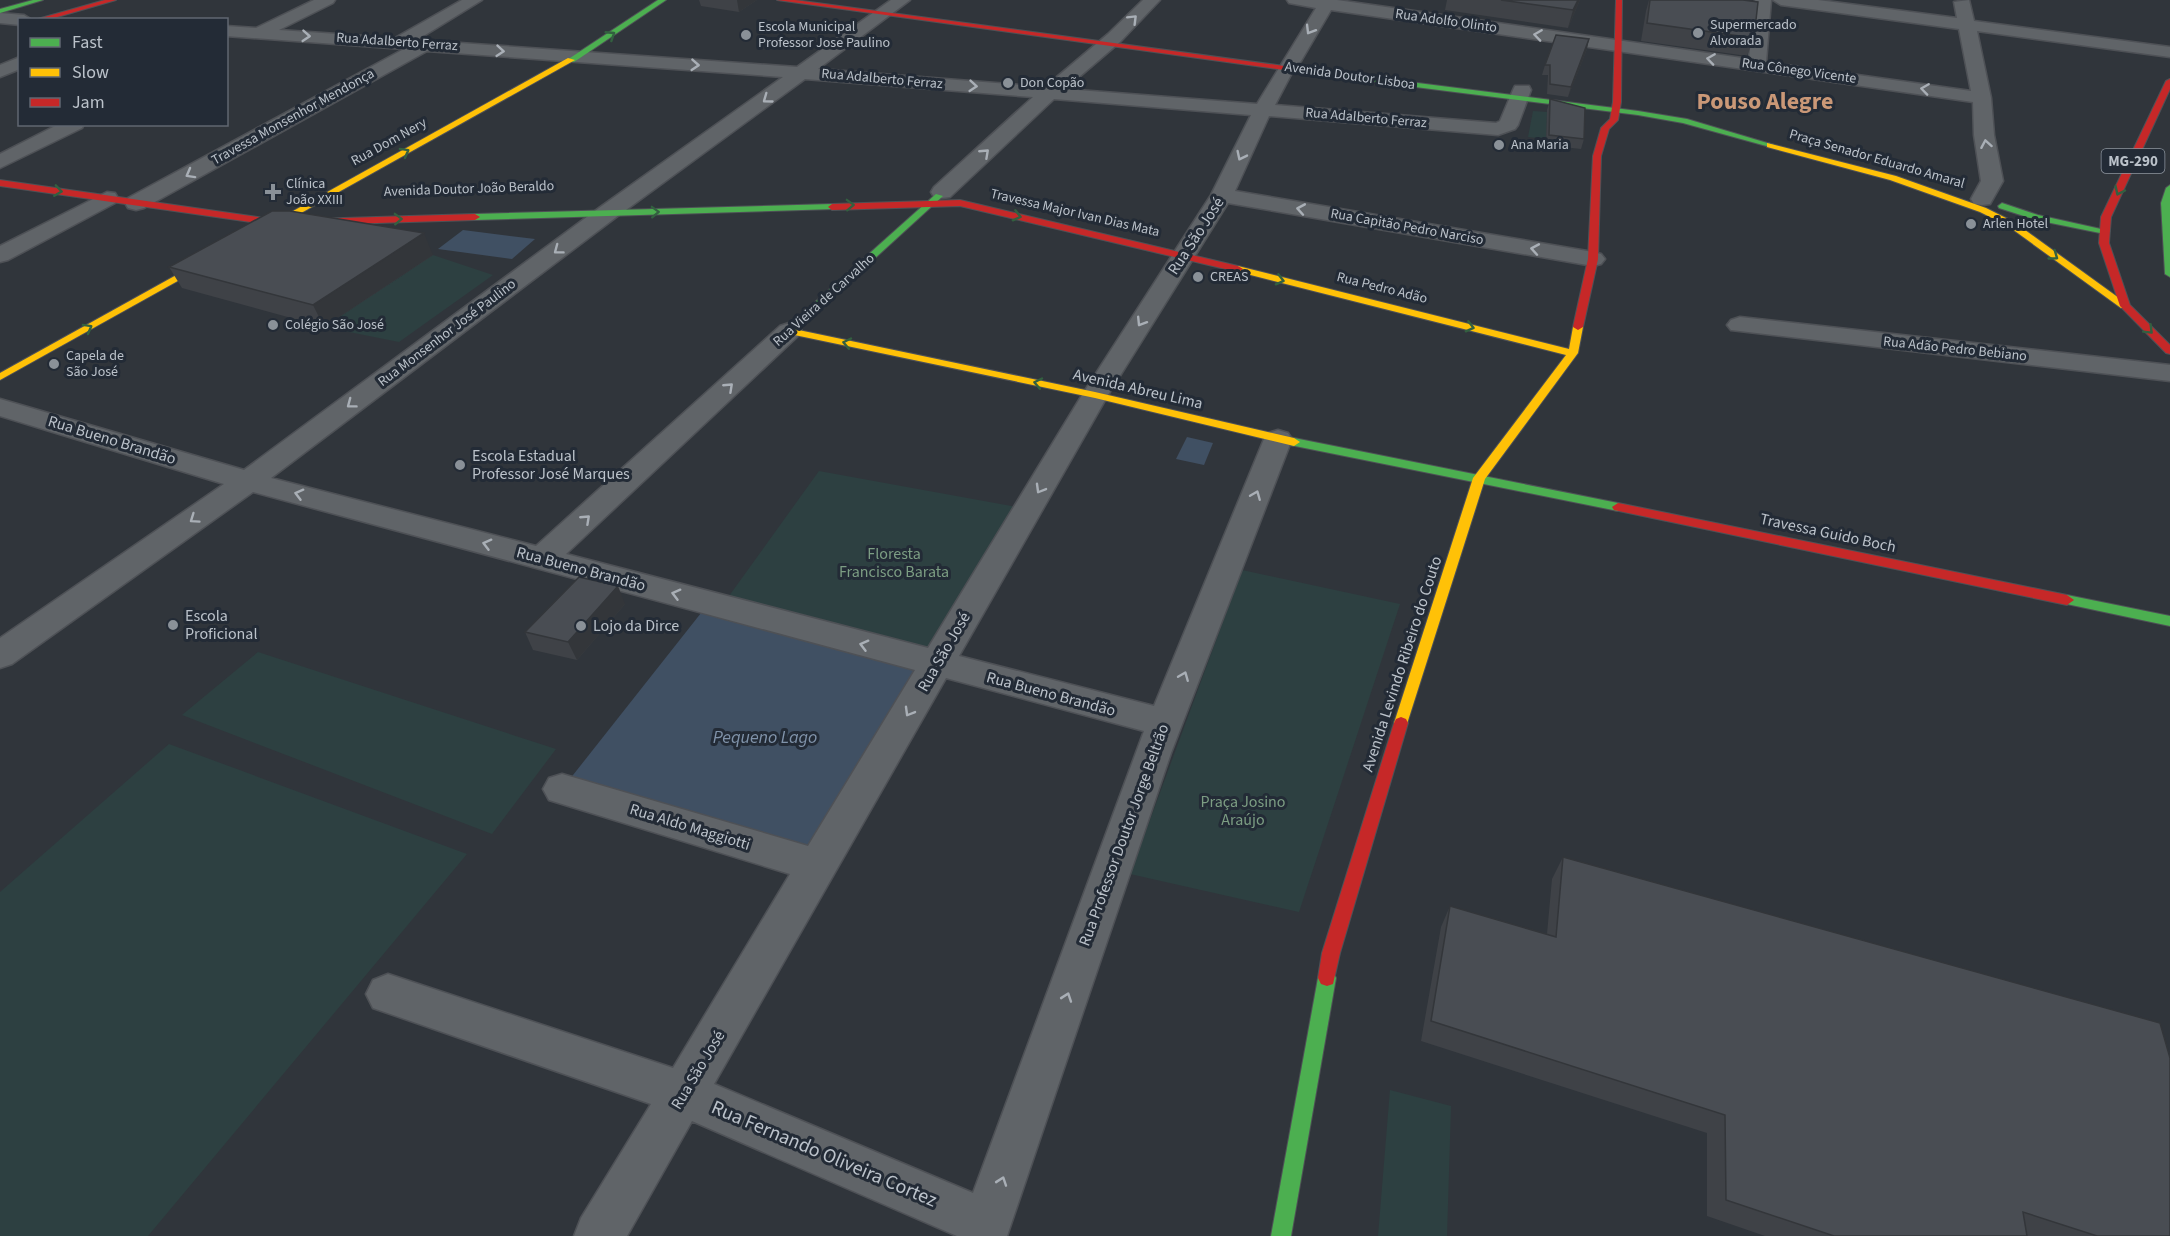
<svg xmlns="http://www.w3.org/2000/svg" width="2170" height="1236" font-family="'Source Sans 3',sans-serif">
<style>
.green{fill:#2d4041}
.water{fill:#405063}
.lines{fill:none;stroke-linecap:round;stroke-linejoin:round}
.street-casing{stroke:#4e5156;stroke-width:3}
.fast-casing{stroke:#4e5156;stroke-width:2}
.slow-casing{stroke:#4e5156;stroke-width:2}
.jam-casing{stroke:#4e5156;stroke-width:2}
.street{fill:#606468;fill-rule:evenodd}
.fast{fill:#4caf50;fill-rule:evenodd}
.slow{fill:#ffc107;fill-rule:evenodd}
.jam{fill:#c62828;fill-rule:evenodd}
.wall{fill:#3f4247}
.shaded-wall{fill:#33363a}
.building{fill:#494d53;stroke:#33363a;stroke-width:1.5}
.oneway{stroke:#a9afb6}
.oneway2{stroke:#336040}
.poi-dot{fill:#8a9198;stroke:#232b36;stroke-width:2}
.labels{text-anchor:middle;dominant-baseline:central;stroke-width:6;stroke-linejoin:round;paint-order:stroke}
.far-street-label{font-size:14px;fill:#bbc2ca;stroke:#232b36}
.far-poi-label{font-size:14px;fill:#bbc2ca;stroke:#232b36;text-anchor:start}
.shield{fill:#232b36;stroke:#8d959e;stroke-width:1.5}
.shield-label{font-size:15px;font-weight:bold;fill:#bbc2ca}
.street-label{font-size:16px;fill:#bbc2ca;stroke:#232b36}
.poi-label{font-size:16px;fill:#bbc2ca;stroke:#232b36;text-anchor:start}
.park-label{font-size:16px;fill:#7c9d83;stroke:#232b36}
.water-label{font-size:18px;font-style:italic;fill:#8093aa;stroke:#232b36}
.near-street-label{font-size:20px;fill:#bbc2ca;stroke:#232b36}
.far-town-label{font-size:24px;font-weight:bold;fill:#ca9877;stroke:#232b36}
</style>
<rect width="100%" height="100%" fill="#30353b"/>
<g class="green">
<path d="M 1533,111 L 1547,112 L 1546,139 L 1528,137 Z"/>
<path d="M 433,255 L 493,275 L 399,342 L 324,327 Z"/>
<path d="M 819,471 L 1017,507 L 932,654 L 729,596 Z"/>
<path d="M 1242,570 L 1400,604 L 1299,912 L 1130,874 Z"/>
<path d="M 258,652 L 556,749 L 492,834 L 182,715 Z"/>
<path d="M 169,744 L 467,854 L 148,1236 L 0,1236 L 0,892 Z"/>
<path d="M 1390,1090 L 1451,1106 L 1447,1236 L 1378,1236 Z"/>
</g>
<g class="water">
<path d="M 463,230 L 535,239 L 512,259 L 438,249 Z"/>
<path d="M 1187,437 L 1213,443 L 1204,465 L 1176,459 Z"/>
<path d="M 701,613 L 937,664 L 819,866 L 562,789 Z"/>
</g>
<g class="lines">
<defs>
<g id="street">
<path d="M 314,0 L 335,0 L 333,3 L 279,30 L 395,38 L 462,0 L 482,0 L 417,40 L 797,67 L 891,0 L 910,0 L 818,69 L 1045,87 L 1108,34 L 1143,0 L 1160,0 L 1120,42 L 1065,89 L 1257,104 L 1316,8 L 1289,3 L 1287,0 L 1337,0 L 1749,59 L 1755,0 L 1771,0 L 1766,62 L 1971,91 L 1959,29 L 1781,5 L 1773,0 L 1818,0 L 1957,18 L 1954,2 L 1969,0 L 1974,21 L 2170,47 L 2170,57 L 1977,31 L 1991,98 L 1994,135 L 2003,181 L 1990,204 L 1982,205 L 1974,204 L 1971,199 L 1981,181 L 1974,135 L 1973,102 L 1331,10 L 1301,61 L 1296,65 L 1275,105 L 1496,123 L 1500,121 L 1513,90 L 1515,86 L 1529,86 L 1531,90 L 1518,125 L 1515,129 L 1498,135 L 1269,116 L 1235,191 L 1593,252 L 1601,254 L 1605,259 L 1601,264 L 1593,266 L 1228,203 L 1108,395 L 959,656 L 1154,706 L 1264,439 L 1268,433 L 1278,430 L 1288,433 L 1292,439 L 1171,753 L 1007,1236 L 957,1236 L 692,1121 L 627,1236 L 574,1236 L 581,1218 L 651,1104 L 373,1008 L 366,994 L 373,980 L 388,974 L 673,1068 L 790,874 L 549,800 L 543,789 L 549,778 L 562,774 L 808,846 L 915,670 L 253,492 L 12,664 L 0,668 L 0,638 L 224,484 L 0,416 L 0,399 L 244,470 L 599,208 L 783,77 L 427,51 L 144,208 L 136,210 L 128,208 L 125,203 L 128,198 L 404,49 L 226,36 L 226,26 L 256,28 ZM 805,79 L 1033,97 L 934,187 L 931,192 L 934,197 L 942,198 L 950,197 L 1054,99 L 1251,115 L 1211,195 L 1082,395 L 928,648 L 566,554 L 798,336 L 802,331 L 798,326 L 789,323 L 780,326 L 536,546 L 271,478 L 615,218 ZM 946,678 L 1144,731 L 973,1193 L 714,1084 Z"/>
<path d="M 0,13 L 24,15 L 32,20 L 20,20 L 20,25 L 0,23 Z"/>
<path d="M 20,57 L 20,69 L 0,77 L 0,65 Z"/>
<path d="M 59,124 L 84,124 L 82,128 L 0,168 L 0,154 Z"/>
<path d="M 107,192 L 115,193 L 118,198 L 115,203 L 8,260 L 0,262 L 0,246 Z"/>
<path d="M 1740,317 L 2170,365 L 2170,381 L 1731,330 L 1727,325 L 1731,320 Z"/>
</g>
<g id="fast">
<path d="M 33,0 L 43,0 L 0,13 L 0,9 Z"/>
<path d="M 658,0 L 666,0 L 574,62 L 567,60 Z"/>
<path d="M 1284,66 L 1638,111 L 1687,119 L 1774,145 L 1770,147 L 1683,123 L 1638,115 L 1281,70 L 1281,66 Z"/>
<path d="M 2170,185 L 2170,277 L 2165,274 L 2161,203 L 2166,188 Z"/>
<path d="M 936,194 L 943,196 L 793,333 L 785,333 L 785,329 Z"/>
<path d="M 2002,203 L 2038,215 L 2110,231 L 2105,234 L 2036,220 L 1999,208 L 1998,206 Z"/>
<path d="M 832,204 L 835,205 L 835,209 L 475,220 L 470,217 L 475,214 Z"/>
<path d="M 1294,438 L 1618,503 L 1624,507 L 1618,511 L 1290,445 L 1288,442 L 1290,439 Z"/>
<path d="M 2067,595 L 2170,616 L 2170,626 L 2062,603 L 2060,600 L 2062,597 Z"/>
<path d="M 1327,970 L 1333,972 L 1336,978 L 1291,1236 L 1271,1236 L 1318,978 L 1321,972 Z"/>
</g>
<g id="slow">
<path d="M 568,58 L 575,60 L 285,222 L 277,220 Z"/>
<path d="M 1767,143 L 1896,176 L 1986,208 L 2014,222 L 2130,306 L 2129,308 L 2121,308 L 2008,226 L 1980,212 L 1890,180 L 1767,147 Z"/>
<path d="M 216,253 L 219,254 L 219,258 L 0,380 L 0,373 Z"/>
<path d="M 1238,266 L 1569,349 L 1573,327 L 1578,324 L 1583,327 L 1578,353 L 1485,479 L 1406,727 L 1396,727 L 1394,723 L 1473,478 L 1566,355 L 1235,271 L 1235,267 Z"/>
<path d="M 789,328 L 1095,392 L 1294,438 L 1300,442 L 1294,446 L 1095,398 L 785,333 L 784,331 Z"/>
</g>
<g id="jam">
<path d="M 105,0 L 116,0 L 47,20 L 34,20 Z"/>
<path d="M 777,0 L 795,0 L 1284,66 L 1288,68 L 1284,70 Z"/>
<path d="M 1616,0 L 1622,0 L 1621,102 L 1618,120 L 1609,129 L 1601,156 L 1598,259 L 1583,327 L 1578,330 L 1573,327 L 1588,259 L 1593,156 L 1601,128 L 1610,119 L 1613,102 Z"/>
<path d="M 2170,79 L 2170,89 L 2111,217 L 2109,243 L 2130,305 L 2170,345 L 2170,354 L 2166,353 L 2120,306 L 2099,243 L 2101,217 L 2166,81 Z"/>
<path d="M 0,180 L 278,220 L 475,214 L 480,217 L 475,220 L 278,226 L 0,186 Z"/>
<path d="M 960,200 L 1238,266 L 1243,269 L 1238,272 L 960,206 L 832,210 L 828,207 L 832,204 Z"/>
<path d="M 1618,503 L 2067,595 L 2074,600 L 2067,605 L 1614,510 L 1612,507 Z"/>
<path d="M 1401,717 L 1406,719 L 1408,723 L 1340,953 L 1333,984 L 1327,986 L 1321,984 L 1318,978 L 1322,953 L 1394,723 L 1396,719 Z"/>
</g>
</defs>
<use href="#street" class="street-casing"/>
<use href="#fast" class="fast-casing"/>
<use href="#slow" class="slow-casing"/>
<use href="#jam" class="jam-casing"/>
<use href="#street" class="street"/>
<use href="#fast" class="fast"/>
<use href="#slow" class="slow"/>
<use href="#jam" class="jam"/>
</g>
<g class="wall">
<path d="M 699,0 L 757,0 L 739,12 L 701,6 Z"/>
<path d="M 1447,0 L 1580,0 L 1568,28 L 1445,10 Z"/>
<path d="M 1649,0 L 1743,0 L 1754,38 L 1747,56 L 1641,41 L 1646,11 Z"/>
<path d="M 1587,49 L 1568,97 L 1547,94 L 1548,75 L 1542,75 L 1545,65 Z"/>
<path d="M 1550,99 L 1584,139 L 1581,149 L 1546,145 L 1547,110 Z"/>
<path d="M 433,255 L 324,327 L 182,288 L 169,267 Z"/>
<path d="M 625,604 L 577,660 L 533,650 L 525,632 Z"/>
<path d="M 1563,857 L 2170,1236 L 1765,1236 L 1707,1216 L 1707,1133 L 1421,1041 L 1441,927 L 1450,906 L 1547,934 L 1552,879 Z"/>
</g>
<g class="shaded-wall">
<path d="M 737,0 L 757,0 L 739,12 Z"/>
<path d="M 1578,0 L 1580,0 L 1568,28 L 1573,10 Z"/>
<path d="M 1589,39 L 1587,49 L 1568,97 L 1571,87 Z"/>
<path d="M 424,233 L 433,255 L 324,327 L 313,305 Z"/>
<path d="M 618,586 L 625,604 L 577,660 L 568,642 Z"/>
</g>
<g class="building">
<path d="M 1501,0 L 1578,0 L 1573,10 Z"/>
<path d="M 1650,0 L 1743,0 L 1758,2 L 1754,38 L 1647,23 Z"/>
<path d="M 1556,35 L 1589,39 L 1571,87 L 1550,84 L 1550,65 L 1545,65 Z"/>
<path d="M 1550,99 L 1585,108 L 1584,139 L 1549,135 Z"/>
<path d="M 272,211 L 290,211 L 424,233 L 313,305 L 169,267 Z"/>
<path d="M 579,577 L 618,586 L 568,642 L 525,632 Z"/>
<path d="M 1563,857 L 2160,1023 L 2170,1058 L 2170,1236 L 2097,1236 L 2023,1212 L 2027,1236 L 1834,1236 L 1726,1200 L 1725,1115 L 1431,1021 L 1450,906 L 1556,937 Z"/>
</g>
<defs><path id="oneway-chevron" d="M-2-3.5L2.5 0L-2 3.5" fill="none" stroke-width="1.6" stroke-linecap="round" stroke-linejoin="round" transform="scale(1.5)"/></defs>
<g class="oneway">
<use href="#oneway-chevron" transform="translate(1133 19) rotate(-45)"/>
<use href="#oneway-chevron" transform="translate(1310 30) rotate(121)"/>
<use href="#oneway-chevron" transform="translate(1538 35) rotate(-172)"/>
<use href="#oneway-chevron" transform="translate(306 36) rotate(4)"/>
<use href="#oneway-chevron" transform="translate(500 51) rotate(5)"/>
<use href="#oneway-chevron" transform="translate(1711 59) rotate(-172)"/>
<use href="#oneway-chevron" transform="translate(695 65) rotate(4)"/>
<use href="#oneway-chevron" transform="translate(973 86) rotate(5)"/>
<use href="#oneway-chevron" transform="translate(1925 89) rotate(-172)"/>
<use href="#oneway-chevron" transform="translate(767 99) rotate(144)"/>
<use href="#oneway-chevron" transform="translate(1986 144) rotate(-100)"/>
<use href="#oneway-chevron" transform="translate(985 153) rotate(-43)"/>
<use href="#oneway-chevron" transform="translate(1241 156) rotate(116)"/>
<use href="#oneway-chevron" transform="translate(190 174) rotate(151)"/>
<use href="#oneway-chevron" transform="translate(1301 209) rotate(-170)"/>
<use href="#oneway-chevron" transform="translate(1535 249) rotate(-170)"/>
<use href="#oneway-chevron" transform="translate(558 250) rotate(143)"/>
<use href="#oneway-chevron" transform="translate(1141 322) rotate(122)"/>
<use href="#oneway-chevron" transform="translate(729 387) rotate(-43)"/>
<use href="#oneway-chevron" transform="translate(351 404) rotate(143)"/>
<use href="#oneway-chevron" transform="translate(1040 489) rotate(120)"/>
<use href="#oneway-chevron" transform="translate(299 494) rotate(-165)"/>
<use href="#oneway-chevron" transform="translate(1256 495) rotate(-68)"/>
<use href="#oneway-chevron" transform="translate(194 519) rotate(145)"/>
<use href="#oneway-chevron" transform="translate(586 519) rotate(-43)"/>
<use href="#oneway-chevron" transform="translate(487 544) rotate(-165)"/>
<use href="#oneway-chevron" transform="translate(676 594) rotate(-165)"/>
<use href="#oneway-chevron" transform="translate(864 645) rotate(-165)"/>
<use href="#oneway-chevron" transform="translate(1184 676) rotate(-68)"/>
<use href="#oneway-chevron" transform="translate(909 712) rotate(120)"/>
<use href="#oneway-chevron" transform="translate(1067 997) rotate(-71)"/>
<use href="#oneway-chevron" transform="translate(1002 1181) rotate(-71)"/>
</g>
<g class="oneway2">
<use href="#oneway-chevron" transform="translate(611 35) rotate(-33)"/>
<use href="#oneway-chevron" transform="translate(405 152) rotate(-29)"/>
<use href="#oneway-chevron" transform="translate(58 191) rotate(8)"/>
<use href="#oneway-chevron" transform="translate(2119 191) rotate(115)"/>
<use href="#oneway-chevron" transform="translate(850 205) rotate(-2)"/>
<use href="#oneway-chevron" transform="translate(655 212) rotate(-2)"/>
<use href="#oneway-chevron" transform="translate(1017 216) rotate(14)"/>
<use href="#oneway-chevron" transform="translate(398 219) rotate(-2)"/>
<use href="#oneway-chevron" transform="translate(2054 256) rotate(36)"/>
<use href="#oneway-chevron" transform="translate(1280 280) rotate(14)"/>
<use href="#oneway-chevron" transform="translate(1470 327) rotate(14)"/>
<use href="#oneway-chevron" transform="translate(88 328) rotate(-29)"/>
<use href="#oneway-chevron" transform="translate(2149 330) rotate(45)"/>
<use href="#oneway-chevron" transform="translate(847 343) rotate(-168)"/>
<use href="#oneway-chevron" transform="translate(1038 383) rotate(-168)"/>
</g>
<g class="poi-dot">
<circle cx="1698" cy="33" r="6"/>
<circle cx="746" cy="35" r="6"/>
<circle cx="1008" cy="83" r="6"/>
<circle cx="1499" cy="145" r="6"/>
<path d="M270 183h6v6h6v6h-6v6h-6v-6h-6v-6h6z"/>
<circle cx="1971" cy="224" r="6"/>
<circle cx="1198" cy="277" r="6"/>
<circle cx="273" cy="325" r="6"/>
<circle cx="54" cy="364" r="6"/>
<circle cx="460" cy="465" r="6"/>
<circle cx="173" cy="625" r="6"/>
<circle cx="581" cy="626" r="6"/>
</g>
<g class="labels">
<g class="far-street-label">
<text transform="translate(1446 21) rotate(8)">Rua Adolfo Olinto</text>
<text transform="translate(397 42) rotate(4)">Rua Adalberto Ferraz</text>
<text transform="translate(1799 71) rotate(8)">Rua Cônego Vicente</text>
<text transform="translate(1350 76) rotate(8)">Avenida Doutor Lisboa</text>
<text transform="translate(882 79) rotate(5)">Rua Adalberto Ferraz</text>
<text transform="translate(293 117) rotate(-29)">Travessa Monsenhor Mendonça</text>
<text transform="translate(1366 118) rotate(5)">Rua Adalberto Ferraz</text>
<text transform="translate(389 142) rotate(-29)">Rua Dom Nery</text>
<text transform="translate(1877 159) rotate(16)">Praça Senador Eduardo Amaral</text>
<text transform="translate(469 189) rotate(-2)">Avenida Doutor João Beraldo</text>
<text transform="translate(1075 213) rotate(13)">Travessa Major Ivan Dias Mata</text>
<text transform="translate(1407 227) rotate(10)">Rua Capitão Pedro Narciso</text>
<text transform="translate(1382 288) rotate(14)">Rua Pedro Adão</text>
<text transform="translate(824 300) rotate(-42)">Rua Vieira de Carvalho</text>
<text transform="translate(447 333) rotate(-37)">Rua Monsenhor José Paulino</text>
<text transform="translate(1955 349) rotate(6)">Rua Adão Pedro Bebiano</text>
</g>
<g class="far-poi-label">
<text x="1710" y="25">Supermercado<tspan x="1710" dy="16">Alvorada</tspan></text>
<text x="758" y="27">Escola Municipal<tspan x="758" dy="16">Professor Jose Paulino</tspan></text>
<text x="1020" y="83">Don Copão</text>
<text x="1511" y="145">Ana Maria</text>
<text x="286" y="184">Clínica<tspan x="286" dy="16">João XXIII</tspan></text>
<text x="1983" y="224">Arlen Hotel</text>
<text x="1210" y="277">CREAS</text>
<text x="285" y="325">Colégio São José</text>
<text x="66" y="356">Capela de<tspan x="66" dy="16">São José</tspan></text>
</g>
<rect class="shield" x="2101.5" y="149" width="63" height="24" rx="4.5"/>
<g class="shield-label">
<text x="2133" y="161">MG-290</text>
</g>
<g class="street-label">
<text transform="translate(1196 236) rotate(-57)">Rua São José</text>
<text transform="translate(1138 389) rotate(13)">Avenida Abreu Lima</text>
<text transform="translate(112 440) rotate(17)">Rua Bueno Brandão</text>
<text transform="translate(1828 533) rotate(12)">Travessa Guido Boch</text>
<text transform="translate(581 569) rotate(15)">Rua Bueno Brandão</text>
<text transform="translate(944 652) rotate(-60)">Rua São José</text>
<text transform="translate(1402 664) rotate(-72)">Avenida Levindo Ribeiro do Couto</text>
<text transform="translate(1051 694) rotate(15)">Rua Bueno Brandão</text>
<text transform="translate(690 827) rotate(17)">Rua Aldo Maggiotti</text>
<text transform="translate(1124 835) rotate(-70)">Rua Professor Doutor Jorge Beltrão</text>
<text transform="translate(698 1070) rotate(-59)">Rua São José</text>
</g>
<g class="poi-label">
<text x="472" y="456">Escola Estadual<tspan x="472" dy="18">Professor José Marques</tspan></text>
<text x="185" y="616">Escola<tspan x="185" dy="18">Proficional</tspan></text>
<text x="593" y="626">Lojo da Dirce</text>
</g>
<g class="park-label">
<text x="894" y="554">Floresta<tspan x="894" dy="18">Francisco Barata</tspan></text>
<text x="1243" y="802">Praça Josino<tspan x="1243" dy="18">Araújo</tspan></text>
</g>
<g class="water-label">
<text x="765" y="737">Pequeno Lago</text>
</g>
<g class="near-street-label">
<text transform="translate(824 1154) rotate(23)">Rua Fernando Oliveira Cortez</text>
</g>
<g class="far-town-label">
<text x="1765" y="101">Pouso Alegre</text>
</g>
</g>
<rect x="18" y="18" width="210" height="108" fill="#232b36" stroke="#606771" stroke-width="1.5"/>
<rect x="30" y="38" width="30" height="9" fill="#4caf50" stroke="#606771" stroke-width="1.5"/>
<text x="72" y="48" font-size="18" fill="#bbc2ca">Fast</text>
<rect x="30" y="68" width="30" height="9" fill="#ffc107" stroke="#606771" stroke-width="1.5"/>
<text x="72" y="78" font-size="18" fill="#bbc2ca">Slow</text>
<rect x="30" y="98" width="30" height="9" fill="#c62828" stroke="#606771" stroke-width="1.5"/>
<text x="72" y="108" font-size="18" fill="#bbc2ca">Jam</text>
</svg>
